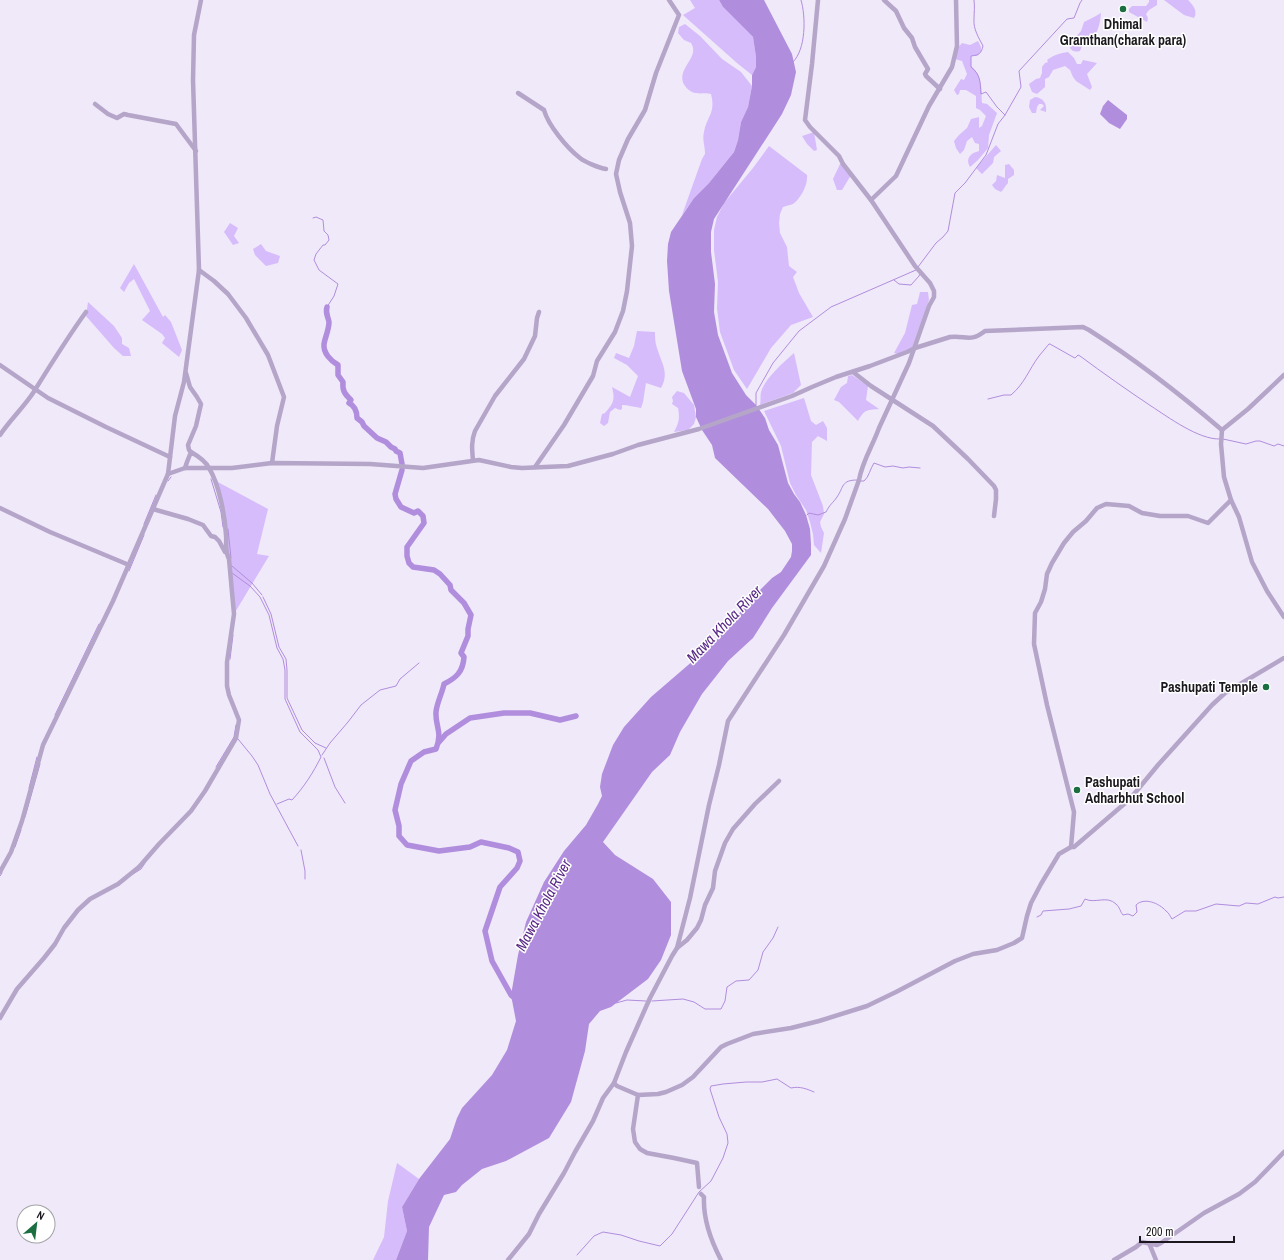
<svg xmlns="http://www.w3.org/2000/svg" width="1284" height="1260" font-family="'Archivo Narrow',sans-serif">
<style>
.green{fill:#d7bcfb}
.water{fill:#b18ddd}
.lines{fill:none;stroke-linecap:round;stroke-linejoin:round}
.stream{stroke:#b18ddd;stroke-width:1}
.river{stroke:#b18ddd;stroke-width:5.5}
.minor{stroke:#b4a5c9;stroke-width:4.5}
.poi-dot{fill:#1a6e40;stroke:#fff;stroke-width:1.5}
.labels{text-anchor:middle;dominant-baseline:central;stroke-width:3;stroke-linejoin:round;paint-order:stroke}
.poi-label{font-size:14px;font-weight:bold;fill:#1b181e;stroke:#fff}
.water-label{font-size:15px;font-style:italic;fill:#592986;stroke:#fff}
</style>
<rect width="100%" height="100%" fill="#efe9f9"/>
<g class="green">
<path d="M 690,0 L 719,0 L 723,7 L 753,37 L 756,57 L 756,67 L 752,75 L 737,63 L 683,15 L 695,8 Z"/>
<path d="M 1149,0 L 1157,0 L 1157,5 L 1149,10 L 1146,14 L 1148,18 L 1147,22 L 1129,12 L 1129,9 L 1132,6 L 1146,6 L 1149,2 Z"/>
<path d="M 1164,0 L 1188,0 C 1193,5 1198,11 1194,18 L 1184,15 Z"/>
<path d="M 1101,13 C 1100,27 1096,40 1082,46 L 1080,51 C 1075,52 1073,52 1070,48 L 1072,41 L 1081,31 L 1084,22 L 1094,17 Z"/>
<path d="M 685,24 L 700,36 L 722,59 L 741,72 L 752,86 L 748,107 L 741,122 L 738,140 L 734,152 L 709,183 L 694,198 L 682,215 L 702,159 L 705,154 C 705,146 702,139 704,132 C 707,116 716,113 711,94 C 705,92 699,95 692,92 C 690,91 687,89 685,86 C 674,69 701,58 691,43 L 684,40 L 678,33 L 679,27 Z"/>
<path d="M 978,41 L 981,47 L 981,52 L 977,56 L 971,56 L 971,66 C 983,76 981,89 982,103 L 987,104 L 997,113 L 989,135 L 988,148 L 978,160 L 970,167 C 965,158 971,153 979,151 L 979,144 L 975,143 L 972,137 L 967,141 L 964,150 L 960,154 L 956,148 L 954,141 L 959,135 L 967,128 L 971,119 L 979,117 L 979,128 L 982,126 L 986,116 L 980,110 L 976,108 L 976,96 L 966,90 L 960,90 L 959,94 L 957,95 L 954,90 L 961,79 L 964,80 L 967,74 L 962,61 L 955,59 L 957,49 L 962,43 L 970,45 Z"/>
<path d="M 1068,52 L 1074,58 L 1077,64 L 1081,64 L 1083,60 L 1097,63 L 1087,74 L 1092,87 L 1090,90 L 1076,81 L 1073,77 L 1070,70 L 1065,66 L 1053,70 L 1049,77 L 1045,79 L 1045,87 L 1037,94 L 1032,92 L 1029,84 L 1036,79 L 1040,78 L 1042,73 L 1042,67 L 1045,63 L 1048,62 L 1047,60 C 1054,55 1060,53 1068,52 Z"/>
<path d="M 1035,97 C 1044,98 1047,104 1046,112 L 1040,110 L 1044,106 L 1042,104 L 1039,104 L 1037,107 L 1036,113 L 1032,113 L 1029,107 L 1030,100 Z"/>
<path d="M 814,132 L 817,150 L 814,151 L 807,144 L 802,136 Z"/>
<path d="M 996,145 L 1001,151 L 994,157 L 993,163 L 982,174 L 976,168 Z"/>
<path d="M 769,146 L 807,175 C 808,185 801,198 793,204 C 790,205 786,206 783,207 L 780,214 L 779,223 L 780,233 L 787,247 L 789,266 L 797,272 L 793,277 L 799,293 L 813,317 L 791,325 L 771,348 L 747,389 L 734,370 L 720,332 L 717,308 L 718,282 L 714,250 L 714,230 L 717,217 L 724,203 L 753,168 Z"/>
<path d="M 840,164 L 843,164 L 851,175 L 842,190 L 837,190 L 833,179 Z"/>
<path d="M 1009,164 L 1014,170 L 1014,175 L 1008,179 L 1008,183 C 1005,186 1004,189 1001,192 L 995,189 L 992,185 L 996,181 L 997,175 L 1005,178 L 1005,165 Z"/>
<path d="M 230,223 L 238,228 L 234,236 L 239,243 L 233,245 L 224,232 Z"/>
<path d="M 261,244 L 266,251 L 280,256 L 278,263 L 266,266 L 255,255 L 253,249 Z"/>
<path d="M 134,264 L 163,317 L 165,315 L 171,322 L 182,350 L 179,357 L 162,343 L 165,338 L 162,334 L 142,320 L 150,311 L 134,279 L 129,283 L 124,292 L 120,288 Z"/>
<path d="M 920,292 L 928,292 L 929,300 L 912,348 L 898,354 L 894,353 L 905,333 L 912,305 L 917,304 Z"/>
<path d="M 88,302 L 114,326 L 122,338 L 122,344 L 129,348 L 131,356 L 123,356 L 114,348 L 86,316 Z"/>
<path d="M 637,331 L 655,332 C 655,337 655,343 657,348 C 661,362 670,373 661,388 L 646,383 L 643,402 L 641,408 C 634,407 628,405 622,405 L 622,409 L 620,410 L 615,408 L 610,412 L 608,423 L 604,426 L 600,423 L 602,414 L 605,413 C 606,411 608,410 609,408 C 615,401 614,395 612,387 L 630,397 L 638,376 L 627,365 L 614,358 L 616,353 L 629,358 L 634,346 Z"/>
<path d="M 794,353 L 801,385 L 793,393 L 760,405 C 761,401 760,396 761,392 C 765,378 783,363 794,353 Z"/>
<path d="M 852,375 L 868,386 L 866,400 L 879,409 C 866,410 864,410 858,421 L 839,402 L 834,400 L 841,387 L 847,383 L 848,376 Z"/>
<path d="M 677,391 L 684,393 L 694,405 L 696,417 L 694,424 L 688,430 L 674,432 C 679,423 680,418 678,408 L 672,404 L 673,401 L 672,397 Z"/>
<path d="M 804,398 L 811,421 L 816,425 L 823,421 L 827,428 L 827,441 L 818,436 L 812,442 L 811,475 L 823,506 L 824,514 L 820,522 L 821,527 L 824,533 L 821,553 L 814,545 L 813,534 L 810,522 L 806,510 L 796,495 L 790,483 L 781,446 L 764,411 Z"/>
<path d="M 214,480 L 268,509 L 257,554 L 269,556 L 234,614 L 223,512 Z"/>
<path d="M 397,1163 L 419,1179 L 402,1207 L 407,1231 L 396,1260 L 373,1260 L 384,1237 L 388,1201 Z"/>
</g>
<g class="water">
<path d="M 719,0 L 764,0 L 792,54 L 796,72 L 791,95 L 782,114 L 714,219 L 711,232 L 711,252 L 715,284 L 714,312 L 718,335 L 732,373 L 746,395 L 756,405 L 765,418 L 769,430 L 778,445 L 788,483 L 794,494 L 800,502 L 806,515 L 810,529 L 811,544 L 811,555 L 772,608 L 753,638 L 728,661 L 702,694 L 680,732 L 670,755 L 652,772 L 603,842 L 615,855 L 653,879 L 671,902 L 671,935 L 661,960 L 648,979 L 611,1007 L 600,1011 L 589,1024 L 585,1051 L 571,1102 L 549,1138 L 506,1161 L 482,1169 L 462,1185 L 456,1192 L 444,1195 L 429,1227 L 428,1260 L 396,1260 L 407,1231 L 402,1207 L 419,1179 L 450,1139 L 457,1118 L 462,1108 L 492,1075 L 507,1050 L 516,1021 L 511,995 L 518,955 L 526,922 L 544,882 L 564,851 L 586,825 L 598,804 L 602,796 L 600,787 L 602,774 L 613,745 L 624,727 L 651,697 L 716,641 L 752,598 L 772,578 L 781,572 L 791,557 L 792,551 L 792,544 L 785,531 L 768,509 L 715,458 L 712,445 L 702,430 L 696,417 L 696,409 L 682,371 L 669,291 L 667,261 L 668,244 L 671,232 L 694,198 L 709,183 L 734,152 L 738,140 L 741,122 L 748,107 L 752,86 L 752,75 L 756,67 L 756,57 L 753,37 L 723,7 Z"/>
<path d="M 1108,100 L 1127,115 L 1127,119 L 1120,129 L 1109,123 L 1100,114 L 1103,106 Z"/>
</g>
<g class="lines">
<g class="stream">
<path d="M 974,0 C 975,7 974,12 974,19 C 973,29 979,38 983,46 C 981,54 979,55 971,56 L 971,67 C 981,75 980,82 981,94 L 986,92 L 997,107 L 1005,115"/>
<path d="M 793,62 C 806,49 806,17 801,0"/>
<path d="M 313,218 L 316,217 L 323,220 L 324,231 L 328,235 L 329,240 L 325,245 L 323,245 L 316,254 L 314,260 L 319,270 L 338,284 L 334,296 L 327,307"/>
<path d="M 918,267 L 936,243 L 943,237 L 948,231 L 955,193 L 965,183 L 986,155 L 998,124 L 1005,115 L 1021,87 L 1019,71 L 1067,19 L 1074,18 L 1080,3 L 1082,0"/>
<path d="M 894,280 L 899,284 L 911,285 L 919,276 L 920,274"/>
<path d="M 988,399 L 1004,395 L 1011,395 C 1025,383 1028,371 1039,356 C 1042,352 1046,348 1049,344 L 1050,344 L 1073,357 L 1075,358 L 1078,355 L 1080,356 C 1103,373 1127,390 1151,406 C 1168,417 1199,440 1220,439"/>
<path d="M 756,405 L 756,393 L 773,363 L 799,331 L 831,307 L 916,270"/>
<path d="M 1223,439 L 1246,444 L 1256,441 L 1260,441 L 1274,446 L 1278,444 L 1284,446"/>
<path d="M 211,479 L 221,512 L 223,527"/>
<path d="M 168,481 L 171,477"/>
<path d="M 860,481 L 864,481 C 869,477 870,469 874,463 L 885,467 L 893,466 L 903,468 L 909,467 L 920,468"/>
<path d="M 807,515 L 809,513 L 818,515 L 826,512 C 830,504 833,503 837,497 C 844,487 841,480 857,480"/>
<path d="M 144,524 L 156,495"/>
<path d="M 228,529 L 231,558"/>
<path d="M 232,566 L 252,583 L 262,595"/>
<path d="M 129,571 L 144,535"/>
<path d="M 232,573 L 250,586 L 260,597 L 269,615 L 277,648 L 283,659 L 285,670 L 285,699 L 300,732 L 318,750 L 321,757 C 313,773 304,787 292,800 L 289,799 L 277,804"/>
<path d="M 263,597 L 271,614 L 279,647 L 286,659 L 287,670 L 287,698 L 302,730 L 315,743 L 326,748"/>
<path d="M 230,659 L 233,635"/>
<path d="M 55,715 L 99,624"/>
<path d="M 238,739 L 252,756 L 258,765 L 270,794 L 298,846"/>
<path d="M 322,755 L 330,743 L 348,722 L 361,705 L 380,690 L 396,686 L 400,679 L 419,663"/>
<path d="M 324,758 L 335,787 L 345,803"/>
<path d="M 216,767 L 234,737 L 236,725"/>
<path d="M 29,788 L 37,757"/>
<path d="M 25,817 L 40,764"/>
<path d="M 15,847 L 21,830"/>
<path d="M 301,850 L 305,871 L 305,879"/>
<path d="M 133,874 L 141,869 L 145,863"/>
<path d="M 0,876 L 2,873"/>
<path d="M 1037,917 L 1041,915 L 1043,911 L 1069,909 L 1081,906 L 1085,899 C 1095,904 1107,895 1116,904 C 1120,907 1120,912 1123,915 L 1128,914 L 1133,916 L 1137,912 L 1136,905 C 1144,897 1159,903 1166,911 C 1169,913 1170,916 1172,919 L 1185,911 L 1196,911 L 1216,904 L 1239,906 L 1246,903 L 1258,904 L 1275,897 L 1278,898 L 1284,897"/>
<path d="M 652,1001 L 683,999 L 694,1002 L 705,1009 L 721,1009 L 725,1001 L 727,987 L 736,981 L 749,980 L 758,970 L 763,952 L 773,938 L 778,927"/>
<path d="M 616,1003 L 627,1000 L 646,1001"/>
<path d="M 577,1255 L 594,1236 L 603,1232 L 621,1235 L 639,1241 L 660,1246 L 672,1234 L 699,1192 L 711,1181 L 723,1158 L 728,1143 L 727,1134 L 719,1117 L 710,1089 L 711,1086 L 723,1084 L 746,1082 L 762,1082 L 777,1079 L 791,1088 C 800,1086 807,1089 814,1092"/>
</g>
<g class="river">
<path d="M 327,307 C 325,313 328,316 329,322 C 329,330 325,337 324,344 C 323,353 331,361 338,365 L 338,375 L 343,382 C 342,391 345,394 351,400 L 349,403 C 355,406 357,412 357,418 L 362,422 L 364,426 L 377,438 L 386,442 L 391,447 L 395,449 L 396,451 L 400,453 L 402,464"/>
<path d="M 402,470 L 395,494 L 396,499 L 401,507 L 414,513 L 418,511 L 423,516 L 424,523 L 407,547 L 407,556 L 409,563 L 413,567 L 434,570 L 440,574 L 450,585 L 451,590 L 464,603 L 471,615 L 468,629 L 468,636 L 461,653 L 464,657 C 463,672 456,678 444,684 C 442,694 437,702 436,712 C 435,727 443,731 436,749 L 424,752 L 411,761 L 401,784 L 395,810 L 399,826 L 399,836 L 407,845 L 439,851 L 470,847 L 481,842 L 509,848 L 518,852 L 520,861 L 517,868 L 500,887 L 485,931 L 492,961 L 511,995 L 516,999"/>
<path d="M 439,742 L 446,734 L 470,718 L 504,713 L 530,713 L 560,720 L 576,716"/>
</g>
<g class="minor">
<path d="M 884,0 L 896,11 L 904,28 L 912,38 L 915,47 L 928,69 L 925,74 L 926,76 L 940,89"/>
<path d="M 518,93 L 544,110 C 548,125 567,148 580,158 C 585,162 599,168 606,169"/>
<path d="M 95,104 L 108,114 L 117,118 L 124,114 L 128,115 L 176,124 L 196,151"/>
<path d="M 871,200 L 896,176 L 929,106 L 952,67 L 957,46 L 956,0"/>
<path d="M 199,270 L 214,281 L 228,294 L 246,318 L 268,355 L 284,397 L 277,426 L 272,463"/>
<path d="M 0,365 L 48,398 L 106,427 L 170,457"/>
<path d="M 853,372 L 871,386 L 933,426 L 968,459 L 994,486 L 996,490 L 996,499 L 994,516"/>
<path d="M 186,373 L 190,387 L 197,397 L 201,404 L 196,426 L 188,445 L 189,450 L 191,452"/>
<path d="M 1284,375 L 1248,409 L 1222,430 L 1221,444 L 1224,477 L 1231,500 L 1239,517 L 1252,562 L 1267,591 L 1284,617"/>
<path d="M 0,435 C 10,420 23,408 33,393 C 50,366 67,338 86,312"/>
<path d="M 473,460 C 472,450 471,441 475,431 L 495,396 L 524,359 L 535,336 L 537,318 L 539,312"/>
<path d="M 535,467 L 564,425 L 593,376 L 597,361 L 615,332 L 623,311 L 627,291 L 632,246 L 630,223 L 620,192 L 616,174 L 619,160 L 628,139 L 645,110 L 656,73 L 679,15 L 669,0"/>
<path d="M 168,474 L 185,468 L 232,468 L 272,463 L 370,464 L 423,468 L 479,460 L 511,467 L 522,468 L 568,466 L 613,454 L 638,445 L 699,429 L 792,396 L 812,387 L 836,377 L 870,366 L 907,352 L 915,348 L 950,337 C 965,335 970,343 985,331 L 1083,327 L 1089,330 C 1136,360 1180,394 1222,430"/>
<path d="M 0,508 L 50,532 L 129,565"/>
<path d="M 153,509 L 188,519 L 203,525 L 211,536 L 215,537 L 219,541 L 225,552"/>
<path d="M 1071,847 L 1074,812 L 1047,705 L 1034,644 L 1035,613 L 1041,602 L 1045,589 L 1047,574 L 1052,563 L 1064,543 L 1073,532 L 1086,521 L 1097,508 L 1106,504 L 1129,506 L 1142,513 L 1160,516 L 1188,516 L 1208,523 L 1231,500"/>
<path d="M 0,872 L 11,852 L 22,821 L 43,745 L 113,601 L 168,474 L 175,416 L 184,382 L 199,270 L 193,80 L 194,35 L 201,0"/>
<path d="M 677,948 L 690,898 L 709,805 L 719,765 L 728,721 L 784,635 L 824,566 L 845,519 L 859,480 C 862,462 873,445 879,428 L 909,363 L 929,306 L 934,297 L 934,291 L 930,283 L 915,266 L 871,200 L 843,164 L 839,156 L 810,127 L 805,120 L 812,64 L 818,0"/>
<path d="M 0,1018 L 17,989 L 44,958 L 55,944 L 64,928 L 78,910 L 90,899 L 118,884 L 139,867 L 159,844 L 191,811 L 205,791 L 236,738 L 239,720 L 229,695 L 227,686 L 227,662 L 234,614 L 229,559 C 224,549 227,545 226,535 C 225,516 219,484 209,468 C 206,462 198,456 191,452 L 187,462 L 185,468"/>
<path d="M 614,1083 L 617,1086 L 638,1095 L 658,1094 L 666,1092 L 682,1085 L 693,1077 L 721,1047 L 727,1044 L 753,1034 L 791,1028 L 819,1021 L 867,1006 L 896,992 L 955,961 L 973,954 L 997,950 L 1014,943 L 1022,938 L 1027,916 L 1031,903 L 1041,884 L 1059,854 L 1071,847 L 1074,847 L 1130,799 L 1158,765 L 1212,705 L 1225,693 L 1284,658"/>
<path d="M 638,1095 L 633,1129 L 635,1142 L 640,1149 L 647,1153 L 674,1158 L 697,1163 L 699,1187"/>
<path d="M 701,1194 L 704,1197 C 703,1218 711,1241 721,1260"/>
<path d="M 1149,1243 L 1156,1260"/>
<path d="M 508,1260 L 529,1234 L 539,1214 L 564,1173 L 575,1152 L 593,1121 L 603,1098 L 614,1083 L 626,1052 L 650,998 L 672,956 L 677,948 L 687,940 L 697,928 L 701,920 L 705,905 L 713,888 L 715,871 L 725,843 L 733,829 L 755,804 L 779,781"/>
<path d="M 1114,1260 L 1136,1247 L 1142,1242 L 1157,1245 L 1161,1243 L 1204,1213 L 1239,1194 L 1255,1182 L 1284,1152"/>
</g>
</g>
<g class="poi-dot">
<circle cx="1123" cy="9" r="4"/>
<circle cx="1266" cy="687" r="4"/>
<circle cx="1077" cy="790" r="4"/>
</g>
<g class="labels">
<g class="poi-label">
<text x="1123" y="24">Dhimal<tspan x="1123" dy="16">Gramthan(charak para)</tspan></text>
<text x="1258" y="687" text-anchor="end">Pashupati Temple</text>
<text x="1085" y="782" text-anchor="start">Pashupati<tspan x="1085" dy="16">Adharbhut School</tspan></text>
</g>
<g class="water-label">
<text transform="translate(724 624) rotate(-46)">Mawa Khola River</text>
<text transform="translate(543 905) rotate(-62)">Mawa Khola River</text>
</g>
</g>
<g transform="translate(36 1224) rotate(28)"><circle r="19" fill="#ffffff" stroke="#a4a3a5"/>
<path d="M0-3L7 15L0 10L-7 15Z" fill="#1a6e40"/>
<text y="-6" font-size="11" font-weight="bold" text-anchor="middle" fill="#1b181e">N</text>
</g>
<path d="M1140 1236v6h94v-6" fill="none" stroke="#1b181e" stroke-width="2"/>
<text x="1146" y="1236" font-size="12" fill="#1b181e" stroke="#ffffff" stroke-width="3" paint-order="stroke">200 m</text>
</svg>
